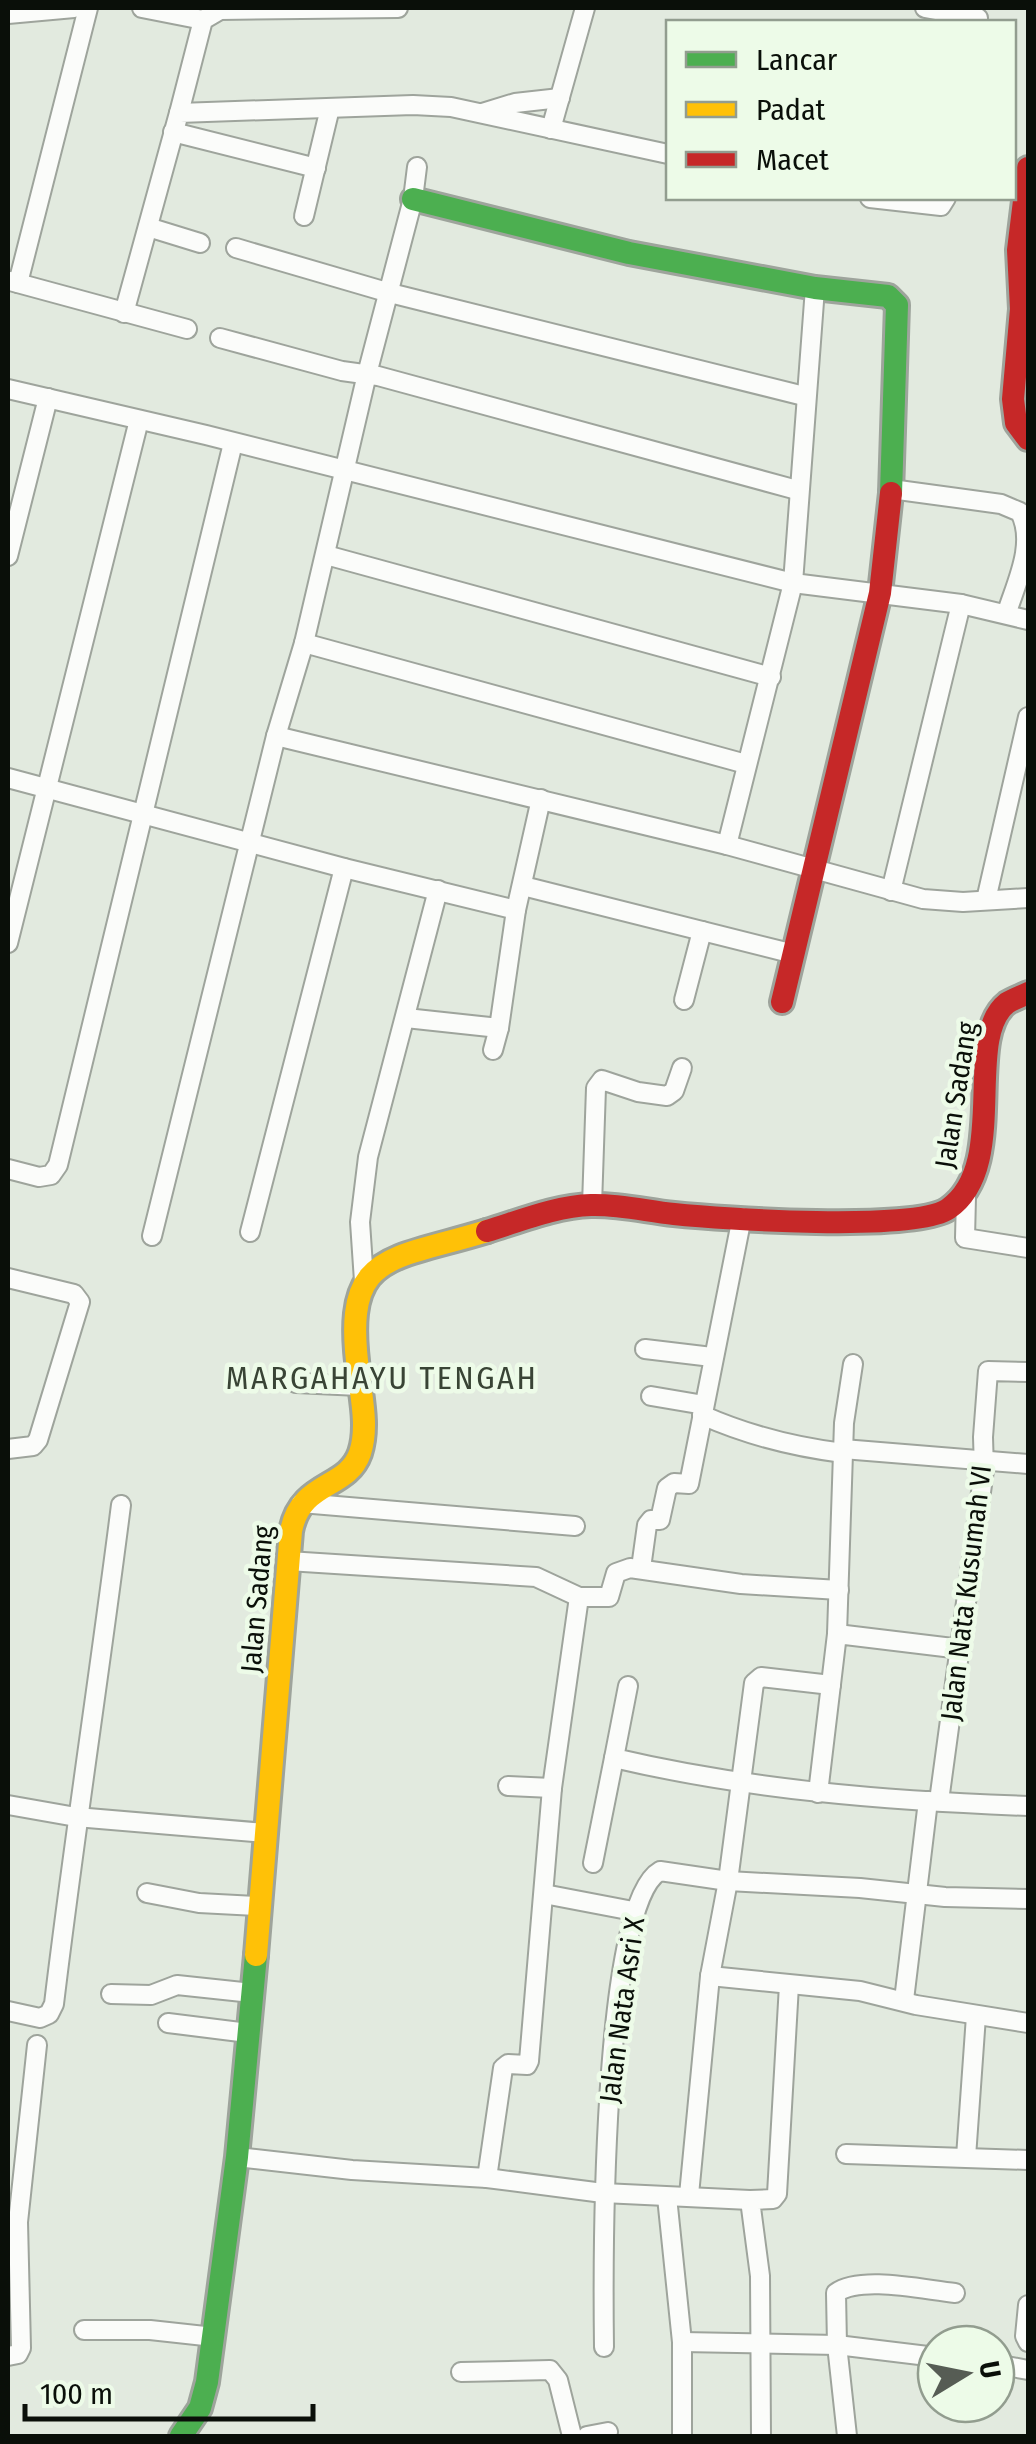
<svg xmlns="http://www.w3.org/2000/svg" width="1036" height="2444" font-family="'Fira Sans Condensed',sans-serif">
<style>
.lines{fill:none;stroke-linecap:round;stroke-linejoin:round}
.street-casing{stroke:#9ea49c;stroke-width:22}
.fast-casing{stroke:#9ea49c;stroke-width:28}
.slow-casing{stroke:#9ea49c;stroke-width:28}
.jam-casing{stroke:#9ea49c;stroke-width:28}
.street{stroke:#fbfcfa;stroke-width:18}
.fast{stroke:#4caf50;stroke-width:22}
.slow{stroke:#ffc107;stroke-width:22}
.jam{stroke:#c62828;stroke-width:22}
.labels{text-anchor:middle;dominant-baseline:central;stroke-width:9;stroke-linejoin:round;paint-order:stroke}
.street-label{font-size:28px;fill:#0a0f09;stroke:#edfbe8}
.quarter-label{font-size:32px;letter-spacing:2.5px;fill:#394435;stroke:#edfbe8}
</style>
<rect width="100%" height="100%" fill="#e2eadf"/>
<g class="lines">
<defs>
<g id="street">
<path d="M 142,8 L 203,20"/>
<path d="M 925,8 L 978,18"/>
<path d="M 8,14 L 74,8"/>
<path d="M 179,113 L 203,20 L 220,10 L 398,8"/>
<path d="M 482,113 L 515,103 L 560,98"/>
<path d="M 551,129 L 585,8"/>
<path d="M 173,132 L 316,168"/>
<path d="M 870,198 L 941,206 L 946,198"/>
<path d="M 304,216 L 330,108"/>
<path d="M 148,227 L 200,243"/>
<path d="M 236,248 L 390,293 L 804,396"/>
<path d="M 10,281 L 187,329"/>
<path d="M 18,283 L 88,8"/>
<path d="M 124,313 L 179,113 L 413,105 L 451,107 L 668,154"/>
<path d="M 220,338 L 342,371 L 378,376 L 797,490"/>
<path d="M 8,389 L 206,435 L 793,583 L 961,604 L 1028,620"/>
<path d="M 891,489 L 1001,504 L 1020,512 C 1036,543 1017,581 1007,612"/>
<path d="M 326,555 L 771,677"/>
<path d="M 8,556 L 48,398"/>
<path d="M 304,643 L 746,764"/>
<path d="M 276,736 L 727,845 L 923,899 L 963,902 L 1028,898"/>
<path d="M 8,778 L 344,868 L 516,910"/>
<path d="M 727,845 L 793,583 L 815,288"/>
<path d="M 523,886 L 794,954"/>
<path d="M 891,891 L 961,604"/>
<path d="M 986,900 L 1028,717"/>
<path d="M 8,943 L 139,420"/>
<path d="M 684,1000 L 702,931"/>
<path d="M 406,1018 L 499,1028 L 516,910 L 541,799"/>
<path d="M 493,1050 L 499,1028"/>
<path d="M 8,1169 L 39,1177 L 51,1175 L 58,1165 L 233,443"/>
<path d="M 966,1197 L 965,1238 L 1028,1248"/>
<path d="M 592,1205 L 596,1088 L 602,1080 L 638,1092 L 667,1096 L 674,1091 L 682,1068"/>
<path d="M 250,1232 L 344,868"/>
<path d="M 152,1236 L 276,736 L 304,643 L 367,374 L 413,199 L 417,167"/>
<path d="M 8,1278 L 74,1294 L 80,1302 L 38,1440 L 33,1446 L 8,1449"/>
<path d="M 364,1281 L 360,1222 L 368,1157 L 438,890"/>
<path d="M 645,1349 L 712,1357"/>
<path d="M 296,1383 L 359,1386"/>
<path d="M 651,1396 L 704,1405"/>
<path d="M 702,1415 C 747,1435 794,1447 843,1453"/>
<path d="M 843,1449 L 1028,1464"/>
<path d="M 301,1503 L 575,1526"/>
<path d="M 288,1561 L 536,1577 L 579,1597 L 609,1597 L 616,1573 L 630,1568 L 741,1584 L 839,1590"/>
<path d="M 641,1568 L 647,1525 L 651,1520 L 660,1520 L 667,1488 L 674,1483 L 689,1484 L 742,1217"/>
<path d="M 837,1634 L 844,1423 L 853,1364"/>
<path d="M 628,1686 L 614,1758 C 750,1790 889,1801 1028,1806"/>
<path d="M 508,1786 L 552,1788"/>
<path d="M 818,1793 L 837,1634 L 961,1649"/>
<path d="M 939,1801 L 984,1470 L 983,1437 L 988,1371 L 1028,1372"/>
<path d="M 8,1805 L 76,1817 L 266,1833"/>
<path d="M 593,1863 L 614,1758"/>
<path d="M 147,1893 L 199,1903 L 258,1906"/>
<path d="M 544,1894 L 633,1911"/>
<path d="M 710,1976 L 860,1991 L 916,2005 L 1028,2023"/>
<path d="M 111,1994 L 151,1995 L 177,1985 L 252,1993"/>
<path d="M 904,2000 L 928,1801"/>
<path d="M 8,2011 L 40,2018 L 49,2014 L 54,2004 C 74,1837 100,1671 121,1505"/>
<path d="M 168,2023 L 248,2033"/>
<path d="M 846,2154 L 1028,2160"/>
<path d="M 237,2157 L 352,2170 L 487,2178 L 603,2193 L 750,2200"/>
<path d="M 966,2157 L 976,2016"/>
<path d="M 487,2178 L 503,2068 L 508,2064 L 527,2065 L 529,2061 L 552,1788 L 579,1597"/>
<path d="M 689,2195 L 710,1976 L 728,1881 L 754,1683 L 761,1677 L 831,1685"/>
<path d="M 667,2197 L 682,2342 L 682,2436"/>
<path d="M 1028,2305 L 1025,2336 L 1028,2342"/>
<path d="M 84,2330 L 150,2330 L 214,2337"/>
<path d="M 682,2342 L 837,2345 L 936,2357"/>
<path d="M 604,2347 C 603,2272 601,1904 660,1871 L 728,1881 L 860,1888 L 945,1897 L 1028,1899"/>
<path d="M 8,2356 L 18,2354 L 21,2348 L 18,2222 L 37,2045"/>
<path d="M 996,2364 L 1028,2370"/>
<path d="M 461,2372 L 550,2370 L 558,2380 L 572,2436"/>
<path d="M 587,2436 L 608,2432"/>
<path d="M 761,2436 L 760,2276 L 750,2200 L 773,2199 L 777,2194 L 789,1985"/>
<path d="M 847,2436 L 837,2345 L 836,2293 C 861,2275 924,2290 955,2293"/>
</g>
<g id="fast">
<path d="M 413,199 L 629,253 L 815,288 L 888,296 L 897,305 L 891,493"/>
<path d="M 181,2436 L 200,2408 L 207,2382 L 237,2157 L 256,1955"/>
</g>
<path id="slow" d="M 256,1955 L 291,1531 C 301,1480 347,1490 360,1453 C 368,1429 362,1401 359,1377 C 341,1251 386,1262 487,1231"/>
<g id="jam">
<path d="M 1028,168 L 1018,250 L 1021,309 L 1013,399 L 1016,423 L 1028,439"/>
<path d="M 782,1002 L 880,593 L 891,493"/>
<path d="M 487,1231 C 520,1221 556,1206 591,1205 C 619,1204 646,1211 674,1214 C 722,1219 914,1232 948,1209 C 1011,1166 962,1038 1007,1003 C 1013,999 1022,996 1028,993"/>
</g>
</defs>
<use href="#street" class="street-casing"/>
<use href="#fast" class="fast-casing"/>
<use href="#slow" class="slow-casing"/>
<use href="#jam" class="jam-casing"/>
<use href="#street" class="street"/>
<use href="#fast" class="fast"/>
<use href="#slow" class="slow"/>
<use href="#jam" class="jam"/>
</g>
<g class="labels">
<g class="street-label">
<text transform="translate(956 1095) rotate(-81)">Jalan Sadang</text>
<text transform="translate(966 1593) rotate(-83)">Jalan Nata Kusumah VI</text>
<text transform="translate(257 1599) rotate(-85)">Jalan Sadang</text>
<text transform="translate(622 2010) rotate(-82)">Jalan Nata Asri X</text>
</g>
<g class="quarter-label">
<text x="382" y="1378">MARGAHAYU TENGAH</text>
</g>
</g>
<rect width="1036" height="2444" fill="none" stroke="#0a0f09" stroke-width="20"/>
<rect x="666" y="20" width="350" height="180" fill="#edfbe8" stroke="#929d8f" stroke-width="2.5"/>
<rect x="686" y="52" width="50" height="15" fill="#4caf50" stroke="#929d8f" stroke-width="2.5"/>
<text x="756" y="70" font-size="30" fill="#0a0f09">Lancar</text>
<rect x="686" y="102" width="50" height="15" fill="#ffc107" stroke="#929d8f" stroke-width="2.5"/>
<text x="756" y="120" font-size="30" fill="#0a0f09">Padat</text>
<rect x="686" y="152" width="50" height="15" fill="#c62828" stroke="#929d8f" stroke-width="2.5"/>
<text x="756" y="170" font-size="30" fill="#0a0f09">Macet</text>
<g transform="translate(966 2374) rotate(80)"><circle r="48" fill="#edfbe8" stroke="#929d8f" stroke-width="2.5"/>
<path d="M0-8L18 38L0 25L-18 38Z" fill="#565c54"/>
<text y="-15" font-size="28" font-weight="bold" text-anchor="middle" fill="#0a0f09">U</text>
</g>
<path d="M25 2404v15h288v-15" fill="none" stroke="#0a0f09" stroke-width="5"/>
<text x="40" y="2404" font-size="30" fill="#0a0f09" stroke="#edfbe8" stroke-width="8" paint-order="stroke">100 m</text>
</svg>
